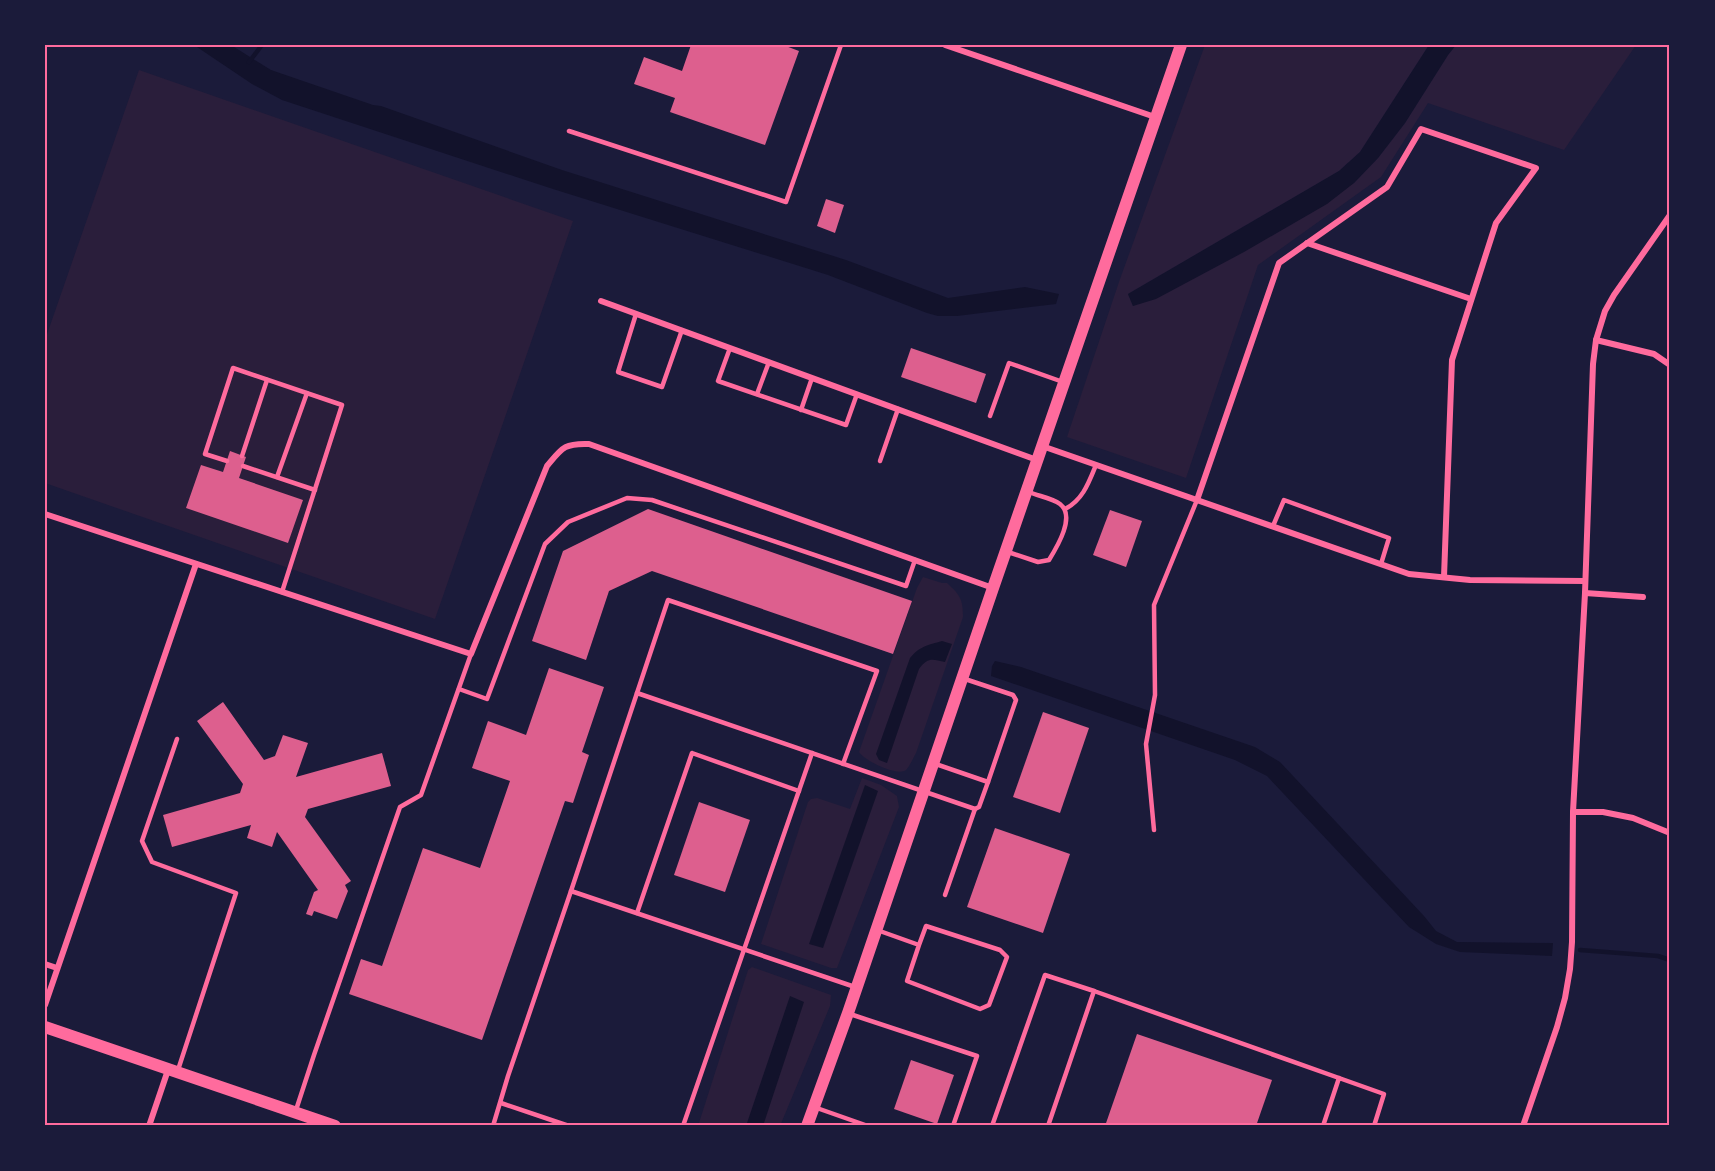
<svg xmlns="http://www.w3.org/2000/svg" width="1715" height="1171" font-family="Figtree,sans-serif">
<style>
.green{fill:#2a1e3b}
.water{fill:#12122b}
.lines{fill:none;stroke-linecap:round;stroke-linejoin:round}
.stream{stroke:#12122b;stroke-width:4.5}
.building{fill:#dd5f8e}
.service{stroke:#ff6b9d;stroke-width:4.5}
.minor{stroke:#ff6b9d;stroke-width:6}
.secondary{stroke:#ff6b9d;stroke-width:12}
.neatline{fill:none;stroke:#ff6b9d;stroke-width:2}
</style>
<rect width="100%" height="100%" fill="#1b1b3a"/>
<g class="green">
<path d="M 1205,45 L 1429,45 L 1360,152 L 1339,171 L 1128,294 L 1133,306 L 1354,183 L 1378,158 L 1405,123 L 1448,55 L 1456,45 L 1636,45 L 1564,150 L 1428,103 L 1381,177 L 1258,265 L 1186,478 L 1067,437 L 1120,279 Z"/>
<path d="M 139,70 L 573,221 L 435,619 L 45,483 L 45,340 Z"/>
<path d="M 923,577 L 942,583 L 947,583 C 960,595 963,599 963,617 L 916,753 C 913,758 910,766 906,770 C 897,777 864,760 859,752 L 917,588 Z"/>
<path d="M 862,778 L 881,785 L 897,796 L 899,807 L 837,968 L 831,968 L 761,944 L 808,802 L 811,799 L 817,798 L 850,809 Z"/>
<path d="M 752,967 L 831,995 L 830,1006 L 780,1126 L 698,1126 L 748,970 Z"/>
</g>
<g class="water">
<path d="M 194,45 L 231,45 L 271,70 L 373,105 L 381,106 L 562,170 L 846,260 L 948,298 L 1025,287 L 1059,294 L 1056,304 L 957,316 L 938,316 L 927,313 L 828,275 L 553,189 L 282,100 L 252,84 Z"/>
<path d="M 1429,45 L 1456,45 L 1448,55 L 1405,123 L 1378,158 L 1354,183 L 1327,204 L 1244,252 L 1156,299 L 1133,306 L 1128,294 L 1339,171 L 1360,152 Z"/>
<path d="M 942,641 L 952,644 L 945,662 C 932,659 928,657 919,669 L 887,763 L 879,760 L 876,754 L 910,658 C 920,646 928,645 942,641 Z"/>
<path d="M 995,661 L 1021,667 L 1255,747 L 1280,762 L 1424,916 L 1436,931 L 1457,942 L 1553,943 L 1552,956 L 1460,952 L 1436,944 L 1409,927 L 1267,776 L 1235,760 L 991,676 L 992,666 Z"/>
<path d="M 865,785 L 878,791 L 823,948 L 809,944 Z"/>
<path d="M 790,996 L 804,1002 L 763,1126 L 746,1126 Z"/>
</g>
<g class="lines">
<g class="stream">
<path d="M 249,62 L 262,45"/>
<path d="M 1580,950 L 1658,956 L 1670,960"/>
</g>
</g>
<g class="building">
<path d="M 691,45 L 783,45 L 799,51 L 765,145 L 670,112 L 675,98 L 634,84 L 644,57 L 682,71 Z"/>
<path d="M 826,199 L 844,205 L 835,233 L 817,226 Z"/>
<path d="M 911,348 L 986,374 L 976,403 L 901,377 Z"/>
<path d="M 230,451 L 246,457 L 239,478 L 303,500 L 288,543 L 186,508 L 201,465 L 223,472 Z"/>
<path d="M 648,509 L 912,601 L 893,654 L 652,571 L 609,591 L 586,660 L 532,641 L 563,551 Z"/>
<path d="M 1110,510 L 1142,521 L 1126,567 L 1093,555 Z"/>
<path d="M 549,668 L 604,687 L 582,752 L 589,755 L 573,803 L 565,801 L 482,1040 L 349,994 L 361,959 L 382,966 L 423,848 L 480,868 L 510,781 L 472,768 L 488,721 L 526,735 Z"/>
<path d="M 223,702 L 264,760 L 275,756 L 283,735 L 308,743 L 296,777 L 382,753 L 391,786 L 308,809 L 305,817 L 351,881 L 345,885 L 348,891 L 337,919 L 314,911 L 312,916 L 306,914 L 314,892 L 318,890 L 277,832 L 272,847 L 247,838 L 251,825 L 172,847 L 163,815 L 240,793 L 243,784 L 197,721 Z"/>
<path d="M 1043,712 L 1089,728 L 1060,813 L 1013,797 Z"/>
<path d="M 699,802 L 750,820 L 725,892 L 674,875 Z"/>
<path d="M 995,828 L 1070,854 L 1043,933 L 967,907 Z"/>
<path d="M 1137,1034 L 1272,1080 L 1256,1126 L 1105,1126 Z"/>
<path d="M 911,1060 L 954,1075 L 937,1124 L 894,1109 Z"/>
</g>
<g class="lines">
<g class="service">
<path d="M 569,131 L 786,202 L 841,45"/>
<path d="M 636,314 L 618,372 L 662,387 L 682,330"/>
<path d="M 730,348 L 718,381 L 846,425 L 857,394"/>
<path d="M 757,394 L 769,362"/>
<path d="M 801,410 L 812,378"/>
<path d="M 990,416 L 1009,363 L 1063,382"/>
<path d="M 242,456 L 267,380"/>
<path d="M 227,461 L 205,454 L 233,368 L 342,405 L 282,592"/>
<path d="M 880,461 L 898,409"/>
<path d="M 243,466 L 315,490"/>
<path d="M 277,477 L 307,393"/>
<path d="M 1065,509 C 1083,500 1089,482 1096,465"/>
<path d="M 1273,526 L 1284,500 L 1389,538 L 1381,564"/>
<path d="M 1008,552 L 1038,562 L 1049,560 C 1057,547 1076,516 1060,504 C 1052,498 1038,496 1029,492"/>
<path d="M 459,689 L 487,699 L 545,544 L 568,522 L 627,498 L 652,500 L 906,586 L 915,560"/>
<path d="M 637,693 L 668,600 L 877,671 L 843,764"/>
<path d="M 177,739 L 142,841 L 152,862 L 236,893 L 178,1070"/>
<path d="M 933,763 L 988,782 L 1016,700 L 1013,695 L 965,679"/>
<path d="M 1154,830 L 1146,744 L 1155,695 L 1154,605 L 1197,500"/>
<path d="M 571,891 L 637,693 L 975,809 L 979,807 L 988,782"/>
<path d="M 945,895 L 975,809"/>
<path d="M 637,913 L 692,753 L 799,791"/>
<path d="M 877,930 L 919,945 L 907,981 L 980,1009 L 989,1005 L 1007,957 L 1000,950 L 926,926 L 919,945"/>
<path d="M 1094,991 L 1339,1078"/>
<path d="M 850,1014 L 977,1056 L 953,1126"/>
<path d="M 501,1103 L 569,1126"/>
<path d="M 814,1107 L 868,1126"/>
<path d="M 296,1110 L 314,1055 L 400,807 L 421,795 L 471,654"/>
<path d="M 493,1126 L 508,1076 L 571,891 L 855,987"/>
<path d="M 683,1126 L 812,753"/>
<path d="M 992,1126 L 1045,975 L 1094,991 L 1048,1126"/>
<path d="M 1323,1126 L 1339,1078 L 1384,1094 L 1374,1126"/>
</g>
<g class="minor">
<path d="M 945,45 L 1155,117"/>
<path d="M 1307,243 L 1471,299"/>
<path d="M 601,301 L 1037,460"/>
<path d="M 1596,340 L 1654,354 L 1670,365"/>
<path d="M 1042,446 L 1409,574 L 1470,580 L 1585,581"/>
<path d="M 1197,500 L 1279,263 L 1387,187 L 1421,129 L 1536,168 L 1496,223 L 1452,360 L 1444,577"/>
<path d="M 45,514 L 471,654 L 547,466 C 562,448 564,443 589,444 L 993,588"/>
<path d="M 1585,593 L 1643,597"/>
<path d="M 1573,812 L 1603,812 L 1633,818 L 1670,833"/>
<path d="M 45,964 L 57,968"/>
<path d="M 45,1005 L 196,564"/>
<path d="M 149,1126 L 168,1070"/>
<path d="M 1523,1126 L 1557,1027 L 1565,998 L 1570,969 L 1572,942 L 1573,812 L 1585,593 L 1593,364 L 1596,340 L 1605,311 L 1614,295 L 1670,215"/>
</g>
<g class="secondary">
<path d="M 45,1027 L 335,1126"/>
<path d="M 807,1126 L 848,1013 L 993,588 L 1181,45"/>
</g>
</g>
<rect width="1715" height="1171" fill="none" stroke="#1b1b3a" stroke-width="93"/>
<rect x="46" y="46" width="1622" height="1078" class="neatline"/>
</svg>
